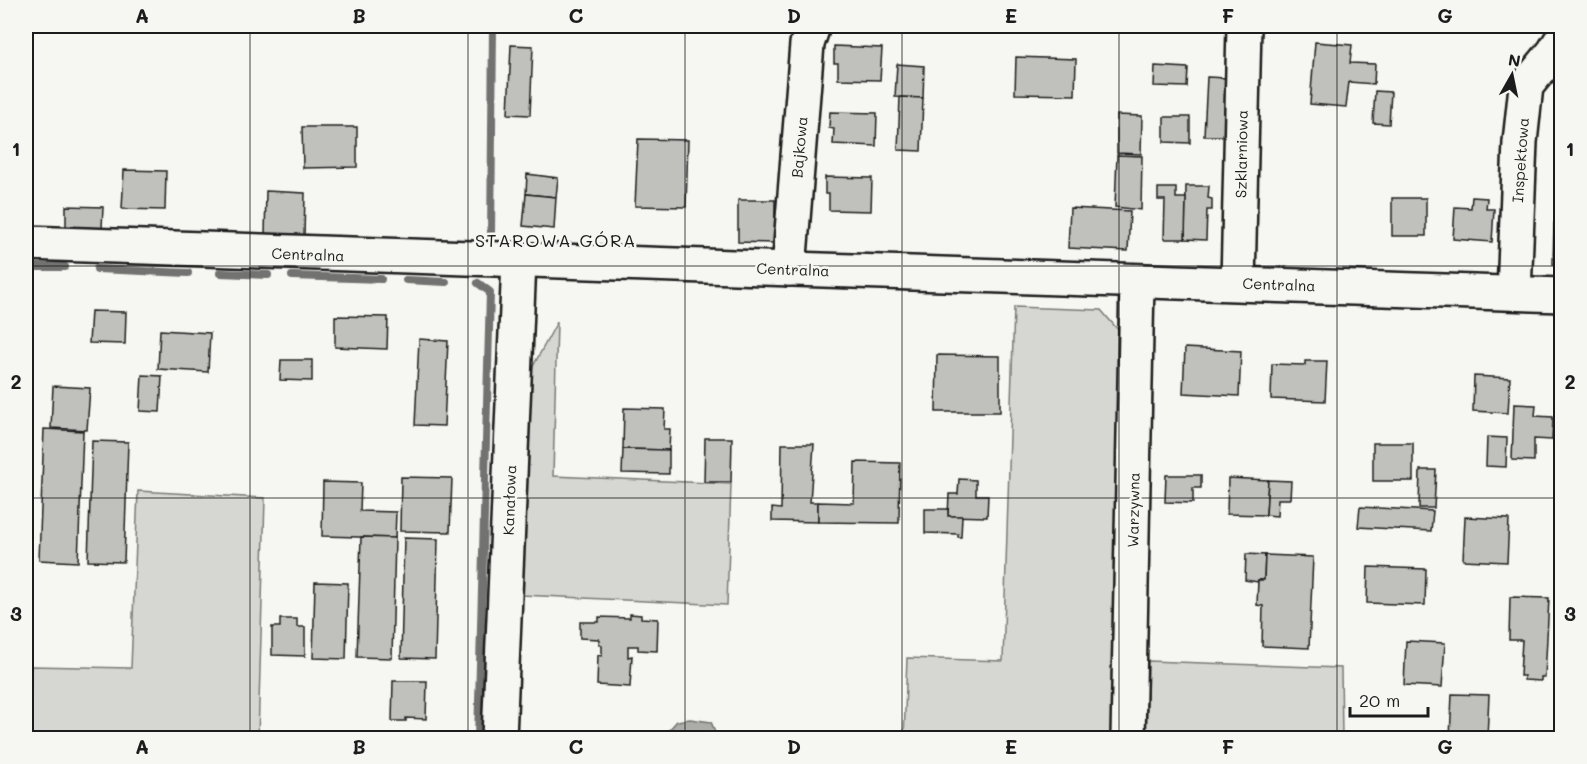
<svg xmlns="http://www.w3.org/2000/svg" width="1587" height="764" font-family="Mali,sans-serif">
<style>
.green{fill:#d6d6d2;stroke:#797977;stroke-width:1.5}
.water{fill:#acaca9;stroke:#727271;stroke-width:1.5}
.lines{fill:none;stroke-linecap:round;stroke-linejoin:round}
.stream{stroke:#727271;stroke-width:8}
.building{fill:#c0c0bd;stroke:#1c1c1c;stroke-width:1.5}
.minor-casing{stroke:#1c1c1c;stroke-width:38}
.minor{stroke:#f6f6f2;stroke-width:33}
.grid{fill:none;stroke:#1c1c1c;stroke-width:1.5;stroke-opacity:0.55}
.labels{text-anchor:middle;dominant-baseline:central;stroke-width:5;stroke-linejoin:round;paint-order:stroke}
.street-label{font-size:15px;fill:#1c1c1c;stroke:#f6f6f2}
.quarter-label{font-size:18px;letter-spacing:1.5px;fill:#1c1c1c;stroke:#f6f6f2}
.neatline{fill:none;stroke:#1c1c1c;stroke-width:2}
.grid-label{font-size:20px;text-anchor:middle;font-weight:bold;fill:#1c1c1c}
</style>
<rect width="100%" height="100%" fill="#f6f6f2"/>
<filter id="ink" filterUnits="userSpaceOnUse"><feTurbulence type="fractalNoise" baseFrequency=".0167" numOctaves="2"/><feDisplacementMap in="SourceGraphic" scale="12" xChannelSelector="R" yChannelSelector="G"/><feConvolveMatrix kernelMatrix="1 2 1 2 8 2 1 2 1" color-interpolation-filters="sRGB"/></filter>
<g filter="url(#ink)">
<g class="green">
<path d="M 1014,307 L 1101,310 L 1125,338 L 1112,738 L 904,738 L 907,658 L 1003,661 Z"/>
<path d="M 557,322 L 553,476 L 731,484 L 727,605 L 522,595 L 524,383 Z"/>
<path d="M 138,491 L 265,498 L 258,738 L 29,738 L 31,666 L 131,668 Z"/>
<path d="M 1148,661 L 1341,668 L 1342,738 L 1146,738 Z"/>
</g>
<path class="water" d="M 690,719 L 711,722 L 714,729 L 716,738 L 671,738 L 669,730 L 677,721 Z"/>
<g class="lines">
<g class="stream">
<path d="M 491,236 L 493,26"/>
<path d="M 30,267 L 65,267"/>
<path d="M 97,269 L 188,273"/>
<path d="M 220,273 L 268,275"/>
<path d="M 292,276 L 381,279"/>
<path d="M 406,280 L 446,282"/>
<path d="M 478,283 L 490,292 L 478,738"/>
</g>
</g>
<g class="building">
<path d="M 1315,42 L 1352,45 L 1350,63 L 1375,64 L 1374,84 L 1349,82 L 1346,107 L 1310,104 Z"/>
<path d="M 511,45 L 533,46 L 530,115 L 508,114 Z"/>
<path d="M 834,46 L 882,48 L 880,80 L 838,79 L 838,63 L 834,63 Z"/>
<path d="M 1016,57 L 1076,59 L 1075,95 L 1015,94 Z"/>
<path d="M 897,64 L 924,66 L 923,98 L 895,97 Z"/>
<path d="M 1155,66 L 1188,68 L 1187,87 L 1154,86 Z"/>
<path d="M 1207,77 L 1227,78 L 1225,136 L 1204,136 Z"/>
<path d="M 1375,91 L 1391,92 L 1389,124 L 1373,123 Z"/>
<path d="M 900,97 L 923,98 L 921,151 L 898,150 Z"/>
<path d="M 830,112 L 877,113 L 876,146 L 833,144 L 834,129 L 829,128 Z"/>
<path d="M 1117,115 L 1142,116 L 1141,154 L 1117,153 Z"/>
<path d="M 1164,117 L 1190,117 L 1190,143 L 1164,142 Z"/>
<path d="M 302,127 L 357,127 L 357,167 L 303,168 Z"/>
<path d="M 638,139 L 688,140 L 686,207 L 635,206 Z"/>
<path d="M 1117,155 L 1142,156 L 1141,210 L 1115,207 Z"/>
<path d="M 124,170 L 166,171 L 165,210 L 122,209 Z"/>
<path d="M 527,174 L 558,178 L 556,197 L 526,194 Z"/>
<path d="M 825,177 L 872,178 L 871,211 L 829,210 L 829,194 L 825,194 Z"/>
<path d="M 1186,186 L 1209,186 L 1208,198 L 1212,199 L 1212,210 L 1207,210 L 1206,240 L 1185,239 Z"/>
<path d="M 1158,188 L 1176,188 L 1176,198 L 1186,198 L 1185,239 L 1164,239 L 1165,200 L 1158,200 Z"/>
<path d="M 266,191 L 305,193 L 304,237 L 265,236 Z"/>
<path d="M 526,194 L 556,197 L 554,229 L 523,226 Z"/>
<path d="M 1472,197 L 1487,198 L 1486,209 L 1494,209 L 1492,242 L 1453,239 L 1455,207 L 1471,208 Z"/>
<rect x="1392" y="198" width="34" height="38"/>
<path d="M 738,200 L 775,200 L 775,243 L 738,242 Z"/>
<path d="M 66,206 L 103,207 L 102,228 L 66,227 Z"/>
<path d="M 1070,208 L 1130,211 L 1128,251 L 1068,248 Z"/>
<path d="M 1554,223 L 1562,224 L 1562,265 L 1553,264 Z"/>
<path d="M 91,311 L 126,312 L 125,344 L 89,343 Z"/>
<path d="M 335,316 L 388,317 L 387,349 L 335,347 Z"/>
<path d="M 160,330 L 210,333 L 208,372 L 158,369 Z"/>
<path d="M 419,339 L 448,341 L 444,426 L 415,425 Z"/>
<path d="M 1185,348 L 1241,351 L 1239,396 L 1183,393 Z"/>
<path d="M 937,355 L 1000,356 L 1000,412 L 936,412 Z"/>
<path d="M 281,360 L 312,360 L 312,381 L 280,380 Z"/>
<path d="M 1305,361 L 1327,361 L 1325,401 L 1271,399 L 1272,364 L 1305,365 Z"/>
<path d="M 142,375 L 162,376 L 160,412 L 140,411 Z"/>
<path d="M 1474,376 L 1510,378 L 1508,413 L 1473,411 Z"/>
<path d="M 53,386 L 90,388 L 87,430 L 51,428 Z"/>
<path d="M 1514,404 L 1536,405 L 1535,416 L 1553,417 L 1552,440 L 1534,439 L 1534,461 L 1512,460 Z"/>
<path d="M 624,408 L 665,409 L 664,429 L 670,429 L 669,450 L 623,449 Z"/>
<path d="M 44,429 L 83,431 L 78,562 L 39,560 Z"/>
<path d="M 1487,437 L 1507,438 L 1506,467 L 1486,466 Z"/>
<path d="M 705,438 L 732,438 L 731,482 L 704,482 Z"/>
<path d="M 92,441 L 128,442 L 124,562 L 88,561 Z"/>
<rect x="1373" y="443" width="40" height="38"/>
<path d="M 782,444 L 814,444 L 810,502 L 818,502 L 818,522 L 772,521 L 772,508 L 781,509 Z"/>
<path d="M 623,449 L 669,450 L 669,474 L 622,473 Z"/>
<path d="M 855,462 L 900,463 L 899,523 L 818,522 L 818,502 L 854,503 Z"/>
<path d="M 1420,470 L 1436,470 L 1434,508 L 1419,508 Z"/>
<path d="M 1166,475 L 1201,475 L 1201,488 L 1193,488 L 1193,503 L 1165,502 Z"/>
<path d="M 401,477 L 452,478 L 450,532 L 400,531 Z"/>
<path d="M 1228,478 L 1268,480 L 1266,515 L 1227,514 Z"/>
<path d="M 959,479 L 976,480 L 976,495 L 988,495 L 987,517 L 948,516 L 949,494 L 958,494 Z"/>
<path d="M 1268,480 L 1291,481 L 1290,499 L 1278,499 L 1277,516 L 1266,515 Z"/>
<path d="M 323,482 L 361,483 L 360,511 L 396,512 L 395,538 L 322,536 Z"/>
<path d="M 1360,507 L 1433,511 L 1431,531 L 1358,527 Z"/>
<path d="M 925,509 L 948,509 L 948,516 L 962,516 L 961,537 L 958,537 L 958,534 L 925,533 Z"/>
<path d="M 1465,517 L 1509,519 L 1507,562 L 1463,560 Z"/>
<path d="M 361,537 L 395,538 L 392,658 L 357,657 Z"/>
<path d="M 404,538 L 438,539 L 435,659 L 401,658 Z"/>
<path d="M 1246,554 L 1265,555 L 1264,580 L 1258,580 L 1258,582 L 1245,580 Z"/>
<path d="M 1265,555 L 1313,557 L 1309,648 L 1262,646 L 1263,606 L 1257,605 L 1258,580 L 1264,580 Z"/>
<path d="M 1368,567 L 1426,569 L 1425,605 L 1367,603 Z"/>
<path d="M 315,582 L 348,583 L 346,659 L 313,658 Z"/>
<path d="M 1510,597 L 1549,598 L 1545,677 L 1541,677 L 1541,681 L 1524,680 L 1524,676 L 1520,676 L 1522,640 L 1509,640 Z"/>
<path d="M 630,614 L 641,615 L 641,618 L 658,619 L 657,651 L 638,650 L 638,646 L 628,646 L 628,657 L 632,656 L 630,687 L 597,685 L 598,655 L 602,656 L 602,646 L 599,645 L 599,639 L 580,638 L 580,622 L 599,622 L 599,617 L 630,618 Z"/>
<path d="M 280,619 L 297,619 L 297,627 L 305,627 L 305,656 L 272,655 L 272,627 L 280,627 Z"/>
<path d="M 1406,641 L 1445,643 L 1442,687 L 1404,685 Z"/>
<path d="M 393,681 L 427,681 L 426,719 L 406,718 L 406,721 L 392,721 Z"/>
<path d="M 1452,694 L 1489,695 L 1487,738 L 1450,738 Z"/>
<path d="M 280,731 L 303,732 L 302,738 L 280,738 Z"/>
</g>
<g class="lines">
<defs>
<g id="minor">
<path d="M 26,243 L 1562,295"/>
<path d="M 789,269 L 807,44 L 813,26"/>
<path d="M 1238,283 L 1244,26"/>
<path d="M 1514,293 L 1520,142 L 1526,86 L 1554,52 L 1562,39"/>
<path d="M 499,738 L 519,261"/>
<path d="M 1128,738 L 1137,281"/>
</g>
</defs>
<use href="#minor" class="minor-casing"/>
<use href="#minor" class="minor"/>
</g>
</g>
<path class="grid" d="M 250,26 L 250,738M 468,26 L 468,738M 685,26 L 685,738M 902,26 L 902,738M 1119,26 L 1119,738M 1337,26 L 1337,738M 26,266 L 1562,266M 26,498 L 1562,498"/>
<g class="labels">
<g class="street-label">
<text transform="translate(799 147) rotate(-85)">Bajkowa</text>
<text transform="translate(1241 154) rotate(-89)">Szklarniowa</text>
<text transform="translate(1520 160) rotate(-86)">Inspektowa</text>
<text transform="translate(308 254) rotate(2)">Centralna</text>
<text transform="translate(793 269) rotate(2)">Centralna</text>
<text transform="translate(1279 284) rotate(2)">Centralna</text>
<text transform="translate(509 500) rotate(-88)">Kanałowa</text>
<text transform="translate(1133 510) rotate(-89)">Warzywna</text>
</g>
<g class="quarter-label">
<text x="556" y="240">STAROWA GÓRA</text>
</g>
</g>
<rect width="1587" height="764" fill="none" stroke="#f6f6f2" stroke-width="66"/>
<g transform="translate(1512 75) rotate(9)" stroke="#f6f6f2" stroke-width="4.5" paint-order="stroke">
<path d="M0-4.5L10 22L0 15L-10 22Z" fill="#1c1c1c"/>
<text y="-9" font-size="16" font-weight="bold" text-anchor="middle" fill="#1c1c1c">N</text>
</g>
<path d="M1350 707v9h78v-9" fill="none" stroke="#1c1c1c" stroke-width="3"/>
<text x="1359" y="707" font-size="18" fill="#1c1c1c" stroke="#f6f6f2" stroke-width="4.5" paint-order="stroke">20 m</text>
<rect x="33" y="33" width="1521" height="698" class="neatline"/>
<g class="grid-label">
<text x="142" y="23">A</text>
<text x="359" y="23">B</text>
<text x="576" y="23">C</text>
<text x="794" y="23">D</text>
<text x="1011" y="23">E</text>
<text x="1228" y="23">F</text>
<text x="1445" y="23">G</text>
<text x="16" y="156">1</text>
<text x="1570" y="156">1</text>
<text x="16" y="389">2</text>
<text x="1570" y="389">2</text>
<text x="16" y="621">3</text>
<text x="1570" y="621">3</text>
<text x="142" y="754">A</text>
<text x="359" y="754">B</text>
<text x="576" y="754">C</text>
<text x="794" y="754">D</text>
<text x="1011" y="754">E</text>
<text x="1228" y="754">F</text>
<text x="1445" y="754">G</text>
</g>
</svg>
